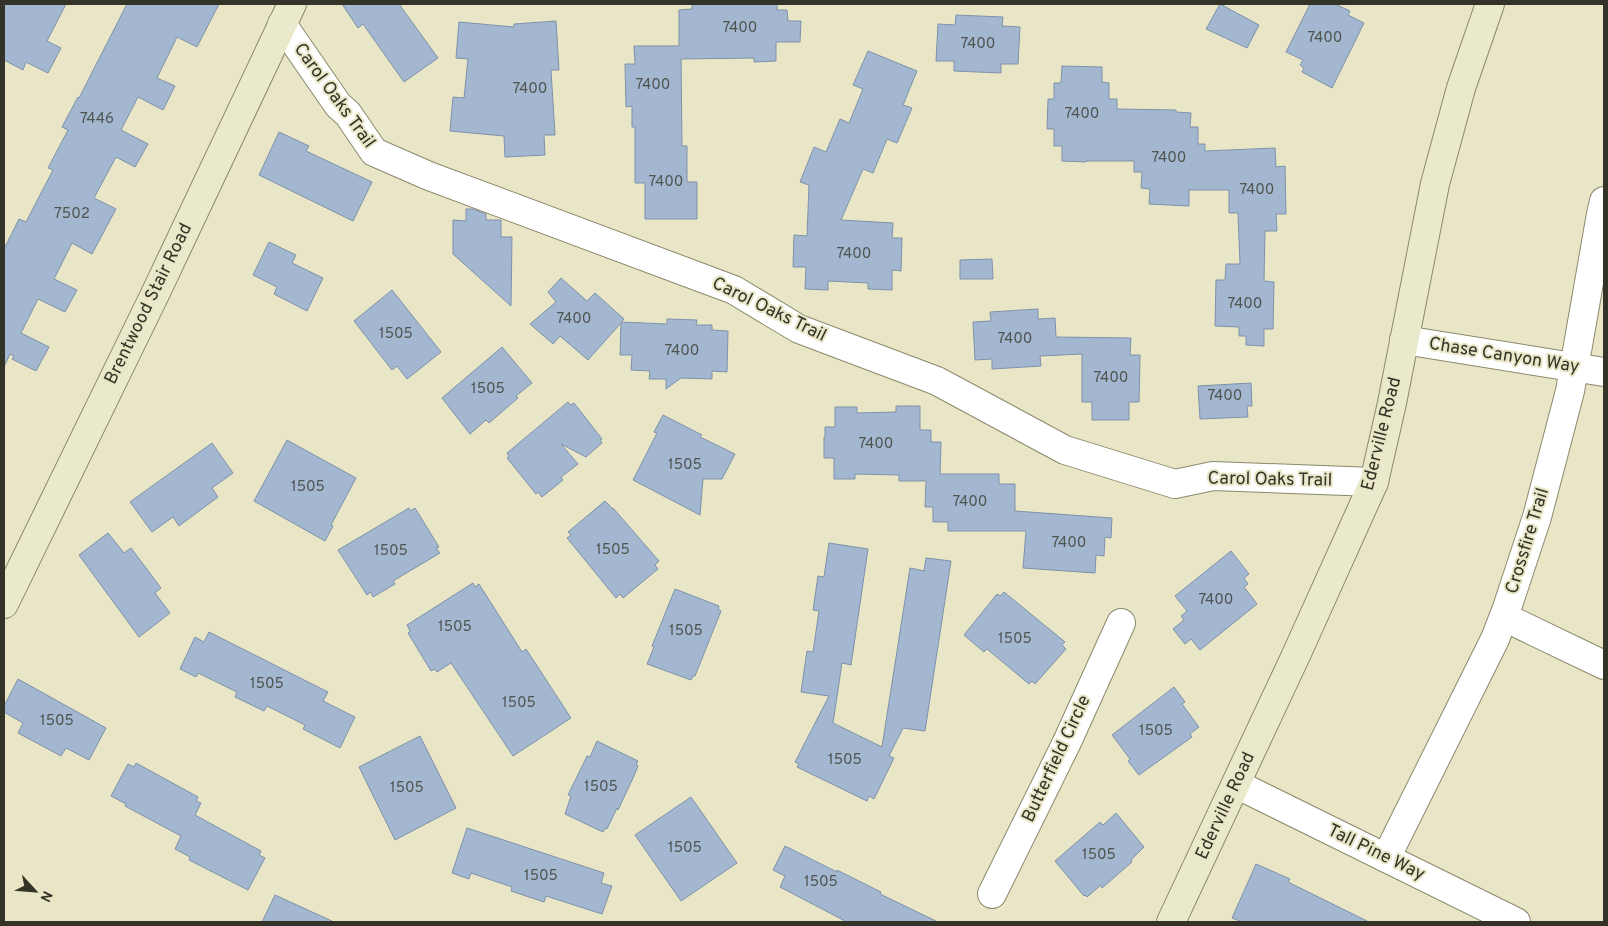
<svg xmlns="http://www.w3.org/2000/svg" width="1608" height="926" font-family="Overpass,sans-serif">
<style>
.building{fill:#a3b8d0;stroke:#7e91a9}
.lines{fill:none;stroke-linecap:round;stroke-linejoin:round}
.street-casing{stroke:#8b896c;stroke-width:30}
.secondary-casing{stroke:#8b896c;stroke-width:30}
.street{stroke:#fff;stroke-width:28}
.secondary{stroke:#ebe9cb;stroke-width:28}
.labels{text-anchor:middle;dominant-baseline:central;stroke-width:4;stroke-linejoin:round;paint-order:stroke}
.number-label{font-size:15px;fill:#505451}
.street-label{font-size:18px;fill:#343327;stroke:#e8e6c6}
</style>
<rect width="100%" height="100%" fill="#e8e6c6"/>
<g class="building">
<path d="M 4,4 L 66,4 L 47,41 L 61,48 L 48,73 L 26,62 L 23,70 L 4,60 Z"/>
<path d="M 127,4 L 219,4 L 197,47 L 177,37 L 157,78 L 175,86 L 163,110 L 138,97 L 121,130 L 148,144 L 135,167 L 116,157 L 94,198 L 116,209 L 92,254 L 72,243 L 54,279 L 77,290 L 65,312 L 38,299 L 21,333 L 49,347 L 36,371 L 12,359 L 14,356 L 10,354 L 4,367 L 4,249 L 19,219 L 26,222 L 53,170 L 48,168 L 68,130 L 62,127 L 78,97 L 79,98 Z"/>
<path d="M 342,4 L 399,4 L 438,58 L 404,82 L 363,24 L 358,28 Z"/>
<path d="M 692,4 L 777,4 L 777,10 L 787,10 L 788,21 L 801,21 L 800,42 L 776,42 L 776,61 L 754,62 L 754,58 L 681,59 L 682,146 L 687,146 L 687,182 L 697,182 L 697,219 L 645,219 L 645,183 L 635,183 L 635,127 L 632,127 L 632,106 L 626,107 L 625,64 L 635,64 L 634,46 L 679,46 L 679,10 L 692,9 Z"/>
<path d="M 1220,4 L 1259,25 L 1247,48 L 1206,29 Z"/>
<path d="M 1310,4 L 1335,4 L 1350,11 L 1348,15 L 1364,23 L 1332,88 L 1302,72 L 1304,68 L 1300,65 L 1303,60 L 1286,52 Z"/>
<path d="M 956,15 L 1003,17 L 1002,26 L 1020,27 L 1018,64 L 1001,64 L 1001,73 L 954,71 L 954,61 L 936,61 L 938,24 L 955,25 Z"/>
<path d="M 556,21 L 559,70 L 551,70 L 555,135 L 544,135 L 545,155 L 505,157 L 504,136 L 450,131 L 453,97 L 464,98 L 468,59 L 456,58 L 459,22 L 514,27 L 514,24 Z"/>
<path d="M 868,51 L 917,71 L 903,105 L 912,108 L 897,143 L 887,139 L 873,173 L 863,169 L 841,220 L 893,223 L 892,238 L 902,238 L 901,271 L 892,270 L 892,290 L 868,289 L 868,283 L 828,281 L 828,290 L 805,289 L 806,267 L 793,267 L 794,235 L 807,236 L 809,185 L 800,182 L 814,147 L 826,152 L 840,119 L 849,123 L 863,89 L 853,85 Z"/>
<path d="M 1062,66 L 1102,67 L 1102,82 L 1109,83 L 1109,99 L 1117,99 L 1117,109 L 1176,110 L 1176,112 L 1191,113 L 1190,127 L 1198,127 L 1198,144 L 1205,144 L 1205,151 L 1275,148 L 1276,167 L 1285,166 L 1286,214 L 1276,214 L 1277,231 L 1265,231 L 1264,281 L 1274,282 L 1273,329 L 1264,329 L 1264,346 L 1246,345 L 1246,336 L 1239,336 L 1239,327 L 1215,326 L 1216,280 L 1225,280 L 1226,264 L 1240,264 L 1238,213 L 1229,213 L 1229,190 L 1189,190 L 1189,206 L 1149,204 L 1150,189 L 1141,188 L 1142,172 L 1134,172 L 1134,161 L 1086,161 L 1086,162 L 1062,161 L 1062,146 L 1054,146 L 1054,129 L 1047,129 L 1048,99 L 1054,99 L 1054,83 L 1061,83 Z"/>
<path d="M 279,132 L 309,146 L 306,151 L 372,182 L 353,221 L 259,175 Z"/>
<path d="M 466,209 L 473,209 L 486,214 L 486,220 L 501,220 L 501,237 L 512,237 L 511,306 L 453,254 L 453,220 L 466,221 Z"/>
<path d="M 269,242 L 296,255 L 292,263 L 323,278 L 307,311 L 274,294 L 277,287 L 253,275 Z"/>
<path d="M 992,259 L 993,279 L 960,279 L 960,260 Z"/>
<path d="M 561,278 L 587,301 L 595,293 L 624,319 L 621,322 L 667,324 L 667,319 L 697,320 L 696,325 L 712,325 L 712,330 L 728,331 L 727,372 L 712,371 L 712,379 L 681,378 L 666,389 L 666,379 L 649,379 L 650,371 L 631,370 L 632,355 L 620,355 L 621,323 L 588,360 L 560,336 L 553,344 L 530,324 L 556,302 L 548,292 Z"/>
<path d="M 392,290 L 441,352 L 407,379 L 397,366 L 392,370 L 354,321 Z"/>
<path d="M 1038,309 L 1038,319 L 1055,318 L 1056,337 L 1131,338 L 1130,355 L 1140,355 L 1139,402 L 1129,402 L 1129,420 L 1092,420 L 1092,402 L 1082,402 L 1082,354 L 1040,356 L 1041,366 L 992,369 L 992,359 L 975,360 L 973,322 L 991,321 L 990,312 Z"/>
<path d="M 502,347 L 532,383 L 516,396 L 518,398 L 489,423 L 486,420 L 470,434 L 442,398 Z"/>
<path d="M 1251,383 L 1252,406 L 1247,406 L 1248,417 L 1200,419 L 1198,386 Z"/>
<path d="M 568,402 L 571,405 L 574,403 L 602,439 L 600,440 L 602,443 L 586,457 L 561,444 L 578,464 L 561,477 L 563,480 L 542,497 L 538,492 L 536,494 L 507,458 L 509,456 L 507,453 Z"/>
<path d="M 896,406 L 920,406 L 920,430 L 931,430 L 931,442 L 941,442 L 940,474 L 999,474 L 999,484 L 1015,484 L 1015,511 L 1112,518 L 1111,538 L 1105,537 L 1104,556 L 1096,555 L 1095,573 L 1023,568 L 1026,531 L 948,531 L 948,522 L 933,522 L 933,507 L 925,507 L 926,481 L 899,481 L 899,475 L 855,474 L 855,479 L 834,479 L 834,458 L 824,458 L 824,437 L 825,437 L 825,427 L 835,427 L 835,407 L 857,407 L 857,413 L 896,412 Z"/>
<path d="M 663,415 L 702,435 L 700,437 L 735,454 L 722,479 L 703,479 L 700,515 L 633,480 L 657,433 L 654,432 Z"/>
<path d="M 287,440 L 356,478 L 331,525 L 333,526 L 325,541 L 254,501 Z"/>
<path d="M 212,443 L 233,473 L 212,488 L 218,497 L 179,526 L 173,517 L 152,532 L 130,502 Z"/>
<path d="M 605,501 L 613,509 L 613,508 L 659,561 L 655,565 L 658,569 L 623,598 L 620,594 L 616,598 L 567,538 L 571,535 L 568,532 Z"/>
<path d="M 409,508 L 410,511 L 415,508 L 439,547 L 436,548 L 440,553 L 393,581 L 395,584 L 373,597 L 371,592 L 367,595 L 338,550 Z"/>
<path d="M 108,533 L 124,553 L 131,548 L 161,588 L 155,593 L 170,613 L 139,637 L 79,555 Z"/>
<path d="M 829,543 L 868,549 L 851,665 L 842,663 L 833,723 L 882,747 L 910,568 L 924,571 L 926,558 L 951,561 L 925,731 L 903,728 L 889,756 L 894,758 L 874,799 L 869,796 L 867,801 L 797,767 L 799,764 L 795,762 L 829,696 L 801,692 L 807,651 L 813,652 L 819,611 L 813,610 L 818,576 L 824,577 Z"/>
<path d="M 1231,551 L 1249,574 L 1244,578 L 1248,584 L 1244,587 L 1257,604 L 1200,650 L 1191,639 L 1185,644 L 1173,629 L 1184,620 L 1181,616 L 1187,611 L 1175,596 Z"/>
<path d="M 473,583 L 475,587 L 479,584 L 522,652 L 526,649 L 571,718 L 513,756 L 451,663 L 437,672 L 435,669 L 431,671 L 408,633 L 410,631 L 407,625 Z"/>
<path d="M 675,589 L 719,606 L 718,609 L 721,611 L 695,676 L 693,676 L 691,680 L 647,664 L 654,647 L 652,646 Z"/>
<path d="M 1004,592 L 1065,642 L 1062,645 L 1066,649 L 1035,684 L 1032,681 L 1029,684 L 987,649 L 984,652 L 964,635 L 997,594 L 1000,596 Z"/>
<path d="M 209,632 L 328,692 L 323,701 L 355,717 L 340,748 L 303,729 L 305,725 L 267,706 L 264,711 L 235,697 L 237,692 L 198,673 L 196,677 L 180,669 L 195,637 L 204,642 Z"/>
<path d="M 18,679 L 106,728 L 89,760 L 66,748 L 61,756 L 18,733 L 23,723 L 4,712 L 4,706 Z"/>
<path d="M 1174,687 L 1185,702 L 1182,704 L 1199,727 L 1190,734 L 1192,737 L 1139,775 L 1128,761 L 1130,759 L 1112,735 Z"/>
<path d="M 420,736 L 456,808 L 395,840 L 359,767 Z"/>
<path d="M 597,741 L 638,761 L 636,764 L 638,766 L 633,778 L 618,810 L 617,808 L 607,829 L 605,828 L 603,832 L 565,814 L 571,796 L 568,795 L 587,756 L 590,757 Z"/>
<path d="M 136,763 L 198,797 L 196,801 L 201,803 L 195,815 L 261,851 L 259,855 L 265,858 L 248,890 L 189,860 L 190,857 L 175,849 L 181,836 L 125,806 L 126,804 L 111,796 L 128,764 L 134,767 Z"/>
<path d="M 691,797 L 737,863 L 681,901 L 635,835 Z"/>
<path d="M 1116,813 L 1144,847 L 1131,860 L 1132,862 L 1102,888 L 1101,885 L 1087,897 L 1085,895 L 1084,896 L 1055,861 L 1100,822 L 1103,825 Z"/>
<path d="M 467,828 L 604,873 L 601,883 L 612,886 L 602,914 L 546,896 L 544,902 L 511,891 L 512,887 L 471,873 L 469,879 L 452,873 Z"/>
<path d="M 785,846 L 837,872 L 837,870 L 881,892 L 880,894 L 938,922 L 847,922 L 780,887 L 785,876 L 773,870 Z"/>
<path d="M 1256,864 L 1290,879 L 1288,882 L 1369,922 L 1242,922 L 1232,918 Z"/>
<path d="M 275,895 L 334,922 L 262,922 Z"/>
</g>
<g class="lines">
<defs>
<g id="street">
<path d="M 282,24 L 338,105 L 348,114 L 374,152 L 429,176 L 734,290 L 799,329 L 937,381 L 1065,450 L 1175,484 L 1213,476 L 1374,482"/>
<path d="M 1404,340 L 1604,372"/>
<path d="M 1504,617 L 1604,665"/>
<path d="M 1236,784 L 1516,922"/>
<path d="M 1386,858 L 1495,639 L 1507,608 L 1537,517 L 1570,391 L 1601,214 L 1604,201"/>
<path d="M 992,894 L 1067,742 L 1121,623"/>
</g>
<g id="secondary">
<path d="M 4,604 L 157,290 L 292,4"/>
<path d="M 1171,922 L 1297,653 L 1374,482 L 1392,403 L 1435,184 L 1461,88 L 1490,4"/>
</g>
</defs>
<use href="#street" class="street-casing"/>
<use href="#secondary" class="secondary-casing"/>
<use href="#street" class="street"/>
<use href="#secondary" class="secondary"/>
</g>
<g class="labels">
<g class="number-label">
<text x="740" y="28">7400</text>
<text x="1325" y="38">7400</text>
<text x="978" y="44">7400</text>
<text x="653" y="85">7400</text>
<text x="530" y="89">7400</text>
<text x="1082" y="114">7400</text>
<text x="97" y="119">7446</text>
<text x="1169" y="158">7400</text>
<text x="666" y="182">7400</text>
<text x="1257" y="190">7400</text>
<text x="72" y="214">7502</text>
<text x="854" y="254">7400</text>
<text x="1245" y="304">7400</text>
<text x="574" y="319">7400</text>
<text x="396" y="334">1505</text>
<text x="1015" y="339">7400</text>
<text x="682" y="351">7400</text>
<text x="1111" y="378">7400</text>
<text x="488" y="389">1505</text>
<text x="1225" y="396">7400</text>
<text x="876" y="444">7400</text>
<text x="685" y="465">1505</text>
<text x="308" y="487">1505</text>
<text x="970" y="502">7400</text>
<text x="1069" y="543">7400</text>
<text x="613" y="550">1505</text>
<text x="391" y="551">1505</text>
<text x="1216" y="600">7400</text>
<text x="455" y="627">1505</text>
<text x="686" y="631">1505</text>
<text x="1015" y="639">1505</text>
<text x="267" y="684">1505</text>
<text x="519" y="703">1505</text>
<text x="57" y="721">1505</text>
<text x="1156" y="731">1505</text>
<text x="845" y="760">1505</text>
<text x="601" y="787">1505</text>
<text x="407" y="788">1505</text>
<text x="685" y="848">1505</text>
<text x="1099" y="855">1505</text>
<text x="541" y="876">1505</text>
<text x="821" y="882">1505</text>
</g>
<g class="street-label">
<text transform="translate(334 96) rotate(54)">Carol Oaks Trail</text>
<text transform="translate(149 304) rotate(-64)">Brentwood Stair Road</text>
<text transform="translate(769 310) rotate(26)">Carol Oaks Trail</text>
<text transform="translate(1504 356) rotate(9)">Chase Canyon Way</text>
<text transform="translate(1382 434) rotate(-76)">Ederville Road</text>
<text transform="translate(1270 480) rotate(1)">Carol Oaks Trail</text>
<text transform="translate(1528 541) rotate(-73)">Crossfire Trail</text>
<text transform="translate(1057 759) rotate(-65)">Butterfield Circle</text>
<text transform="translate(1226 806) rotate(-65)">Ederville Road</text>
<text transform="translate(1376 853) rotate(26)">Tall Pine Way</text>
</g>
</g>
<rect width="1608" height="926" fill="none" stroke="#343327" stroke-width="10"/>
<g transform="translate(35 891) rotate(116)" stroke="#e8e6c6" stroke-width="4" paint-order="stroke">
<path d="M0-4L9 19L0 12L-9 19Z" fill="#343327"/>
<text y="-8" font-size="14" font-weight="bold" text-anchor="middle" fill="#343327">N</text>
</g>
</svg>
